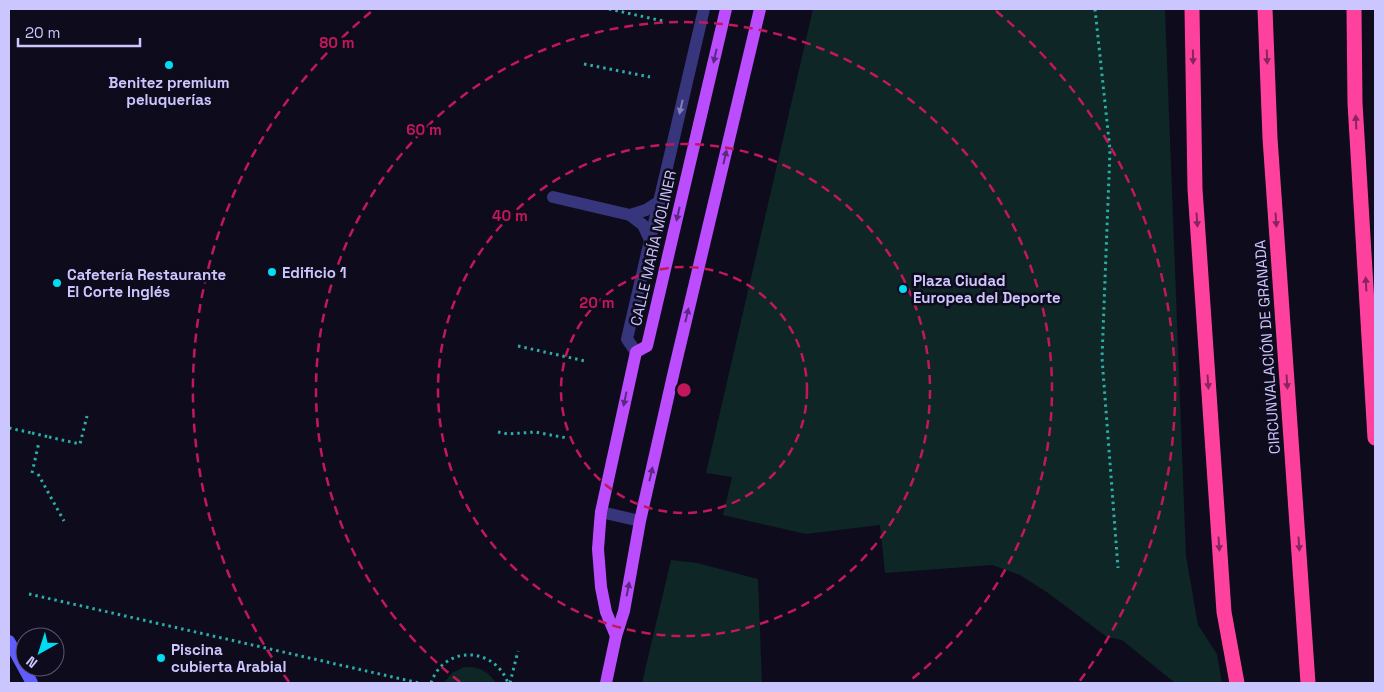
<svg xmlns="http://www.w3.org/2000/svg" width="1384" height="692" font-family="'Space Grotesk',sans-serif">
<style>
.green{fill:#0e2625}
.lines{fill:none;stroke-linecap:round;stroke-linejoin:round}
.path{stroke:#2baea5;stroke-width:3;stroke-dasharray:2.5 4;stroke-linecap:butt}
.service{stroke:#37357c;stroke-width:12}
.secondary{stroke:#605dff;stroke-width:12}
.primary{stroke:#bb4dff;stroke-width:12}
.motorway{stroke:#ff419e;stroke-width:15}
.path-bridge{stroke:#2baea5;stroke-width:3;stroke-dasharray:2.5 4;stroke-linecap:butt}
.oneway{fill:#5c2982}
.oneway2{fill:#86265d}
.oneway3{fill:#827ebe}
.ring{fill:none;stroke:#c2185b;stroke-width:2.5;stroke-dasharray:9 6}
.poi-dot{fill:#00dcf1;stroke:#0e0b1c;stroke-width:2}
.labels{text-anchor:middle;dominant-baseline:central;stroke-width:5;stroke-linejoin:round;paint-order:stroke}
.poi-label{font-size:15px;font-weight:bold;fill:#ccc6ff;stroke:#0e0b1c;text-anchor:start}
.street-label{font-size:15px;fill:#ccc6ff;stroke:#0e0b1c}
.centre{fill:#c2185b;stroke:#0e0b1c;stroke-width:2.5}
.ring-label{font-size:15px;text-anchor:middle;font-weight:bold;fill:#c2185b;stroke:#0e0b1c;stroke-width:5;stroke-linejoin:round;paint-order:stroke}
</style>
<rect width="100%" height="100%" fill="#0e0b1c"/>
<g class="green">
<path d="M 813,9 L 1165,9 L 1186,556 L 1198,625 L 1217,654 L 1222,683 L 1175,683 L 1122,640 L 1107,637 L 1048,593 L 1020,575 L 992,565 L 885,573 L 880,525 L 806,534 L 723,515 L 732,477 L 706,473 Z"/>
<path d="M 671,560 L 697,563 L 758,579 L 762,683 L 642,683 Z"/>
<path d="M 464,667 C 479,666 488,671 496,683 L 444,683 L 452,673 Z"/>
</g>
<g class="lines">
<g class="path">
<path d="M 609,9 L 663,21"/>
<path d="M 1095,9 L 1110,150 L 1102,358 L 1118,568"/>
<path d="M 584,64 L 650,77"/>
<path d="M 518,346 L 585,361"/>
<path d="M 9,428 L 32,433"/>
<path d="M 498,432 L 508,434 L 535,432 L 567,438"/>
<path d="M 49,437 L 80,444 L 87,416"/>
<path d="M 32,473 L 39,442"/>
<path d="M 38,474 L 64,521"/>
<path d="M 29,594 L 419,683"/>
<path d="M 431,683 C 444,645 494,646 508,683"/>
<path d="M 510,683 L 518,651"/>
</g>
<g class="service">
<path d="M 553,197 L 630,215 L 643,225 L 650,240"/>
<path d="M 630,215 L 646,210 L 660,201"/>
<path d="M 636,352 L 627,339 L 704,9"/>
<path d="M 601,512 L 640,521"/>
</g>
<path class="secondary" d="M 9,641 L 32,683"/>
<g class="primary">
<path d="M 616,636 L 606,612 L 601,587 L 598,549 L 600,523 L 601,512 L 636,352 L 647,346 L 726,9"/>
<path d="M 606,683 L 616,636 L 624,611 L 640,521 L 674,371 L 760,9"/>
</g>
<g class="motorway">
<path d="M 1192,9 L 1195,189 L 1224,612 L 1237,683"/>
<path d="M 1265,9 L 1270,138 L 1308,683"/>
<path d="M 1354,9 L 1355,103 L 1375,438"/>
</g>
<path class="path-bridge" d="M 32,433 L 49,437"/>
</g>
<defs><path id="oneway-solid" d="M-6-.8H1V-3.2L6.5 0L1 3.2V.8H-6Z" transform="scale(1.25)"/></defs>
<g class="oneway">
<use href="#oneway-solid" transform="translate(715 56) rotate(103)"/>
<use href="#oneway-solid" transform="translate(725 157) rotate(-77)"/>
<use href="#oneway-solid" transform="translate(678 214) rotate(103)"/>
<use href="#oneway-solid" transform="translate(687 315) rotate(-77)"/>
<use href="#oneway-solid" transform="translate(625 399) rotate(102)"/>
<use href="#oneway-solid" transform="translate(651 474) rotate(-77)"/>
<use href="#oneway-solid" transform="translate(628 589) rotate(-79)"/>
</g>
<g class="oneway2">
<use href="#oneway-solid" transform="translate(1193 57) rotate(89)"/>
<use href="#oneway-solid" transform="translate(1267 57) rotate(88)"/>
<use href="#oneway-solid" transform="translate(1356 122) rotate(-93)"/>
<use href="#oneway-solid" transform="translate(1197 220) rotate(86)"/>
<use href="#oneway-solid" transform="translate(1276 220) rotate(86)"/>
<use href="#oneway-solid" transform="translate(1366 284) rotate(-93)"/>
<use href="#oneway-solid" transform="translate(1208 382) rotate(86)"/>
<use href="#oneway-solid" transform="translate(1287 382) rotate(86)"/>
<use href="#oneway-solid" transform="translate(1219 544) rotate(86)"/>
<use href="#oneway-solid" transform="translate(1299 544) rotate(86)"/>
</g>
<use class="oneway3" href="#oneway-solid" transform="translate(681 107) rotate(103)"/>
<g class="ring">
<circle cx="684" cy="390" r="123"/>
<circle cx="684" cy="390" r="246"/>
<path d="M460 682A368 368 0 1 1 908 682"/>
<path d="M289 682A491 491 0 0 1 372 11M996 11A491 491 0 0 1 1079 682"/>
</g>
<g class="poi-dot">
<circle cx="169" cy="65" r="5"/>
<circle cx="272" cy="272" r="5"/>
<circle cx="57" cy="283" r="5"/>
<circle cx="903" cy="289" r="5"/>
<circle cx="161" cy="658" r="5"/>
</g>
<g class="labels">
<g class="poi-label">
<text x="169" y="82" text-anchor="middle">Benitez premium<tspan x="169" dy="17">peluquerías</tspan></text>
<text x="282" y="272">Edificio 1</text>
<text x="67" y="274">Cafetería Restaurante<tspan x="67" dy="17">El Corte Inglés</tspan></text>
<text x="913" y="280">Plaza Ciudad<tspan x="913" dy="17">Europea del Deporte</tspan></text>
<text x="171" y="649">Piscina<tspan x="171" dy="17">cubierta Arabial</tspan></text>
</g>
<g class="street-label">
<text transform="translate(653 248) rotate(-77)">CALLE MARÍA MOLINER</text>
<text transform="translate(1267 347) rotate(-94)">CIRCUNVALACIÓN DE GRANADA</text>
</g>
</g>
<circle cx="684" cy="390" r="8" class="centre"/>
<g class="ring-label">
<text x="337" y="48">80 m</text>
<text x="424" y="135">60 m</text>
<text x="510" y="221">40 m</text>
<text x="597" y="308">20 m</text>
</g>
<rect width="1384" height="692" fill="none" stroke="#ccc6ff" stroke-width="20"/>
<g transform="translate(40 652) rotate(219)"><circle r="24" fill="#0e0b1c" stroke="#5a5677"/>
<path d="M0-4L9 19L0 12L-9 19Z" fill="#00dcf1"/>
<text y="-8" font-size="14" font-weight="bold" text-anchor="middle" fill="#ccc6ff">N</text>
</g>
<path d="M18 38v8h122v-8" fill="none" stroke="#ccc6ff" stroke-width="2.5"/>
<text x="25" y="38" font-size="15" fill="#ccc6ff" stroke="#0e0b1c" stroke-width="4" paint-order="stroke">20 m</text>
</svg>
